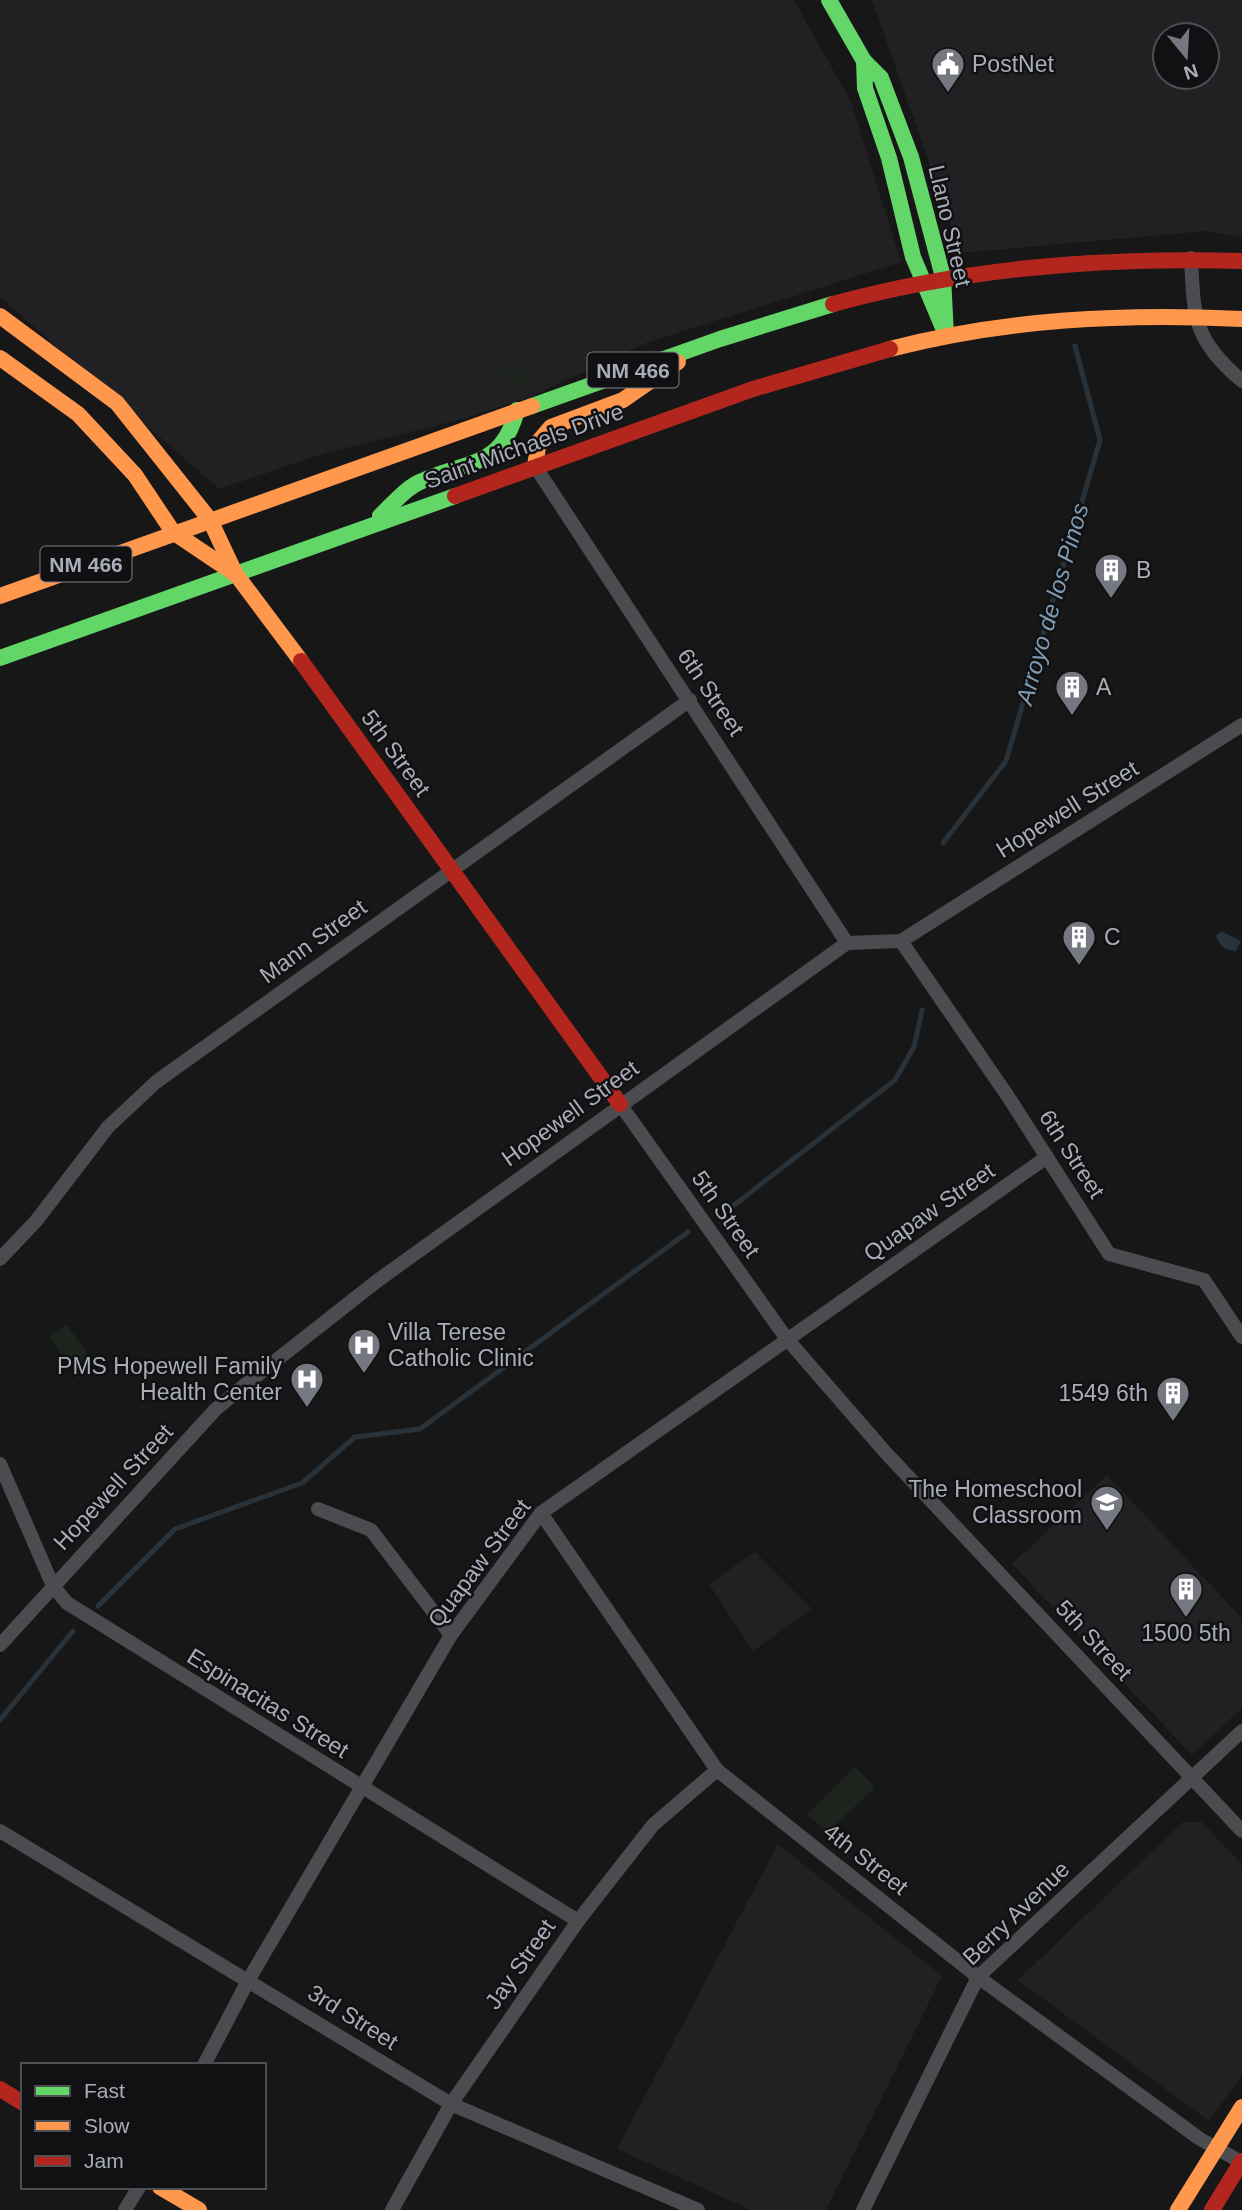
<svg xmlns="http://www.w3.org/2000/svg" width="1242" height="2210" font-family="Arial,sans-serif">
<style>
.built{fill:#212123;fill-rule:evenodd}
.green{fill:#1d241e}
.water{fill:#2a3239}
.lines{fill:none;stroke-linecap:round;stroke-linejoin:round}
.stream{stroke:#2a3239;stroke-width:5}
.street{stroke:#4b4c50;stroke-width:14}
.fast{stroke:#63d668;stroke-width:16}
.slow{stroke:#ff974d;stroke-width:16}
.jam{stroke:#b3261e;stroke-width:16}
.labels{text-anchor:middle;dominant-baseline:central;stroke-width:5;stroke-linejoin:round;paint-order:stroke}
.shield{fill:#111113;stroke:#7b7e86;stroke-width:2}
.shield-label{font-size:21px;font-weight:bold;fill:#a8adb8}
.poi-label{font-size:23px;fill:#a8adb8;stroke:#111113;text-anchor:start}
.street-label{font-size:23px;fill:#a8adb8;stroke:#111113}
.water-label{font-size:24px;font-style:italic;fill:#7f9bb3;stroke:#111113}
</style>
<rect width="100%" height="100%" fill="#171717"/>
<g class="built">
<path d="M 0,0 L 794,0 L 851,102 L 901,262 L 646,343 L 530,397 L 462,419 L 326,453 L 219,489 L 0,297 Z"/>
<path d="M 872,0 L 1242,0 L 1242,238 L 1207,231 L 961,253 ZM 1165,35 L 1207,35 L 1207,77 L 1165,77 Z"/>
<path d="M 1107,1475 L 1242,1618 L 1242,1708 L 1192,1755 L 1012,1564 Z"/>
<path d="M 755,1552 L 812,1609 L 753,1651 L 709,1584 Z"/>
<path d="M 1183,1822 L 1202,1822 L 1242,1865 L 1242,2075 L 1209,2121 L 1018,1980 Z"/>
<path d="M 778,1844 L 942,1976 L 826,2210 L 751,2210 L 617,2149 Z"/>
</g>
<g class="green">
<path d="M 501,363 L 511,372 L 525,368 L 526,383 L 513,388 L 498,366 Z"/>
<path d="M 67,1325 L 96,1366 L 78,1378 L 49,1337 Z"/>
<path d="M 855,1767 L 875,1787 L 828,1832 L 807,1815 Z"/>
</g>
<path class="water" d="M 1221,931 L 1241,941 L 1236,951 C 1225,950 1220,947 1216,936 Z"/>
<g class="lines">
<g class="stream">
<path d="M 943,843 L 1006,761 L 1100,440 L 1075,346"/>
<path d="M 724,1213 L 895,1080 L 914,1047 L 922,1010"/>
<path d="M 98,1606 L 175,1529 L 302,1483 L 355,1437 L 420,1429 L 688,1232"/>
<path d="M 0,1720 L 73,1631"/>
</g>
<g class="street">
<path d="M 1191,258 C 1194,318 1193,339 1242,381"/>
<path d="M 535,466 L 847,943"/>
<path d="M 901,941 L 1007,1095 L 1109,1254 L 1204,1280 L 1242,1337"/>
<path d="M 620,1104 L 787,1339 L 886,1453 L 1242,1831"/>
<path d="M 0,1259 L 36,1221 L 108,1127 L 156,1082 L 690,700"/>
<path d="M 0,1464 L 53,1586 L 67,1603 L 578,1921"/>
<path d="M 318,1509 L 371,1530 L 451,1635"/>
<path d="M 541,1513 L 717,1770 L 978,1977 L 1200,2139 L 1241,2162"/>
<path d="M 0,1645 L 215,1410 L 241,1388 L 377,1281 L 847,943 L 901,941 L 1242,725"/>
<path d="M 0,1831 L 451,2104 L 698,2210"/>
<path d="M 204,2065 L 249,1979 L 451,1635 L 541,1513 L 1047,1157"/>
<path d="M 125,2210 L 139,2187"/>
<path d="M 392,2210 L 451,2104 L 578,1921 L 653,1825 L 717,1770"/>
<path d="M 863,2210 L 978,1977 L 1242,1731"/>
</g>
<g class="fast">
<path d="M 829,0 L 864,61"/>
<path d="M 864,61 L 881,78 L 911,157 L 943,277 L 946,335 L 913,257 L 889,158 L 865,88 Z"/>
<path d="M 532,406 L 720,339 L 833,304"/>
<path d="M 380,516 C 393,504 405,488 422,481 C 469,460 502,468 517,410"/>
<path d="M 0,658 L 455,496"/>
</g>
<g class="slow">
<path d="M 0,316 L 117,403 L 210,520 L 235,573 L 301,661"/>
<path d="M 890,349 C 1006,319 1123,313 1242,319"/>
<path d="M 0,358 L 78,414 L 135,475 L 173,532 L 234,573"/>
<path d="M 535,466 L 539,441 L 551,427 L 623,400 L 678,362"/>
<path d="M 0,596 L 532,406"/>
<path d="M 160,2187 L 199,2210"/>
<path d="M 1178,2210 L 1242,2107"/>
</g>
<g class="jam">
<path d="M 833,304 C 967,267 1104,257 1242,261"/>
<path d="M 455,496 L 753,389 L 890,349"/>
<path d="M 301,661 L 620,1104"/>
<path d="M 0,2089 L 23,2103"/>
<path d="M 1212,2210 L 1242,2161"/>
</g>
</g>
<defs>
<symbol id="civic-pin" viewBox="-11 -11 22 30"><path d="M0 17L-7.5 6A9.5 9.5 0 1 1 7.5 6Z" fill="#757880" stroke="#111113"/><path d="M-.6-6.5H3V-4.5H.6V-3L4-1V1h2V6H-6V1h2V-1L-.6-3ZM-1.2 2.5V6h2.4V2.5Z" fill="#fff"/></symbol>
<symbol id="building-pin" viewBox="-11 -11 22 30"><path d="M0 17L-7.5 6A9.5 9.5 0 1 1 7.5 6Z" fill="#757880" stroke="#111113"/><path d="M-4-6H4V6H1V3H-1V6H-4ZM-2.5-4.3h1.7v1.8h-1.7ZM.8-4.3h1.7v1.8H.8ZM-2.5-1h1.7V.8h-1.7ZM.8-1h1.7V.8H.8Z" fill="#fff"/></symbol>
<symbol id="hospital-pin" viewBox="-11 -11 22 30"><path d="M0 17L-7.5 6A9.5 9.5 0 1 1 7.5 6Z" fill="#757880" stroke="#111113"/><path d="M-5-5h3v3.5h4V-5h3V5h-3V1.5h-4V5h-3Z" fill="#fff"/></symbol>
<symbol id="school-pin" viewBox="-11 -11 22 30"><path d="M0 17L-7.5 6A9.5 9.5 0 1 1 7.5 6Z" fill="#757880" stroke="#111113"/><path d="M0-5L7-2L0 1L-7-2ZM-4 1L0 2.5L4 1V4Q0 6-4 4Z" fill="#fff"/></symbol>
</defs>
<g fill-rule="evenodd">
<use href="#civic-pin" x="929" y="45" width="38" height="52"/>
<use href="#building-pin" x="1092" y="551" width="38" height="52"/>
<use href="#building-pin" x="1053" y="668" width="38" height="52"/>
<use href="#building-pin" x="1060" y="918" width="38" height="52"/>
<use href="#hospital-pin" x="345" y="1326" width="38" height="52"/>
<use href="#hospital-pin" x="288" y="1360" width="38" height="52"/>
<use href="#building-pin" x="1154" y="1374" width="38" height="52"/>
<use href="#school-pin" x="1088" y="1483" width="38" height="52"/>
<use href="#building-pin" x="1167" y="1570" width="38" height="52"/>
</g>
<g class="labels">
<g class="shield">
<rect x="587.5" y="352.5" width="91" height="35" rx="5"/>
<rect x="40.5" y="546.5" width="91" height="35" rx="5"/>
</g>
<g class="shield-label">
<text x="633" y="370">NM 466</text>
<text x="86" y="564">NM 466</text>
</g>
<g class="poi-label">
<text x="972" y="64">PostNet</text>
<text x="1136" y="570">B</text>
<text x="1096" y="687">A</text>
<text x="1104" y="937">C</text>
<text x="388" y="1332">Villa Terese<tspan x="388" dy="26">Catholic Clinic</tspan></text>
<text x="282" y="1366" text-anchor="end">PMS Hopewell Family<tspan x="282" dy="26">Health Center</tspan></text>
<text x="1148" y="1393" text-anchor="end">1549 6th</text>
<text x="1082" y="1489" text-anchor="end">The Homeschool<tspan x="1082" dy="26">Classroom</tspan></text>
<text x="1186" y="1633" text-anchor="middle">1500 5th</text>
</g>
<g class="street-label">
<text transform="translate(950 226) rotate(77)">Llano Street</text>
<text transform="translate(524 446) rotate(-20)">Saint Michaels Drive</text>
<text transform="translate(711 692) rotate(56)">6th Street</text>
<text transform="translate(396 753) rotate(54)">5th Street</text>
<text transform="translate(1067 809) rotate(-32)">Hopewell Street</text>
<text transform="translate(313 941) rotate(-36)">Mann Street</text>
<text transform="translate(570 1113) rotate(-36)">Hopewell Street</text>
<text transform="translate(1072 1154) rotate(57)">6th Street</text>
<text transform="translate(929 1212) rotate(-35)">Quapaw Street</text>
<text transform="translate(726 1214) rotate(55)">5th Street</text>
<text transform="translate(113 1487) rotate(-47)">Hopewell Street</text>
<text transform="translate(479 1563) rotate(-53)">Quapaw Street</text>
<text transform="translate(1094 1640) rotate(47)">5th Street</text>
<text transform="translate(268 1703) rotate(32)">Espinacitas Street</text>
<text transform="translate(866 1859) rotate(38)">4th Street</text>
<text transform="translate(1016 1913) rotate(-44)">Berry Avenue</text>
<text transform="translate(520 1964) rotate(-55)">Jay Street</text>
<text transform="translate(353 2017) rotate(32)">3rd Street</text>
</g>
<g class="water-label">
<text transform="translate(1052 604) rotate(-74)">Arroyo de los Pinos</text>
</g>
</g>
<rect x="21" y="2063" width="245" height="126" fill="#111113" stroke="#4d4f55" stroke-width="2"/>
<rect x="35" y="2086" width="35" height="10" fill="#63d668" stroke="#4d4f55" stroke-width="2"/>
<text x="84" y="2098" font-size="21" fill="#a8adb8">Fast</text>
<rect x="35" y="2121" width="35" height="10" fill="#ff974d" stroke="#4d4f55" stroke-width="2"/>
<text x="84" y="2133" font-size="21" fill="#a8adb8">Slow</text>
<rect x="35" y="2156" width="35" height="10" fill="#b3261e" stroke="#4d4f55" stroke-width="2"/>
<text x="84" y="2168" font-size="21" fill="#a8adb8">Jam</text>
<g transform="translate(1186 56) rotate(162)"><circle r="33" fill="#111113" stroke="#4d4f55" stroke-width="2"/>
<path d="M0-5L12 26L0 18L-12 26Z" fill="#757880"/>
<text y="-10" font-size="19" font-weight="bold" text-anchor="middle" fill="#a8adb8">N</text>
</g>
</svg>
